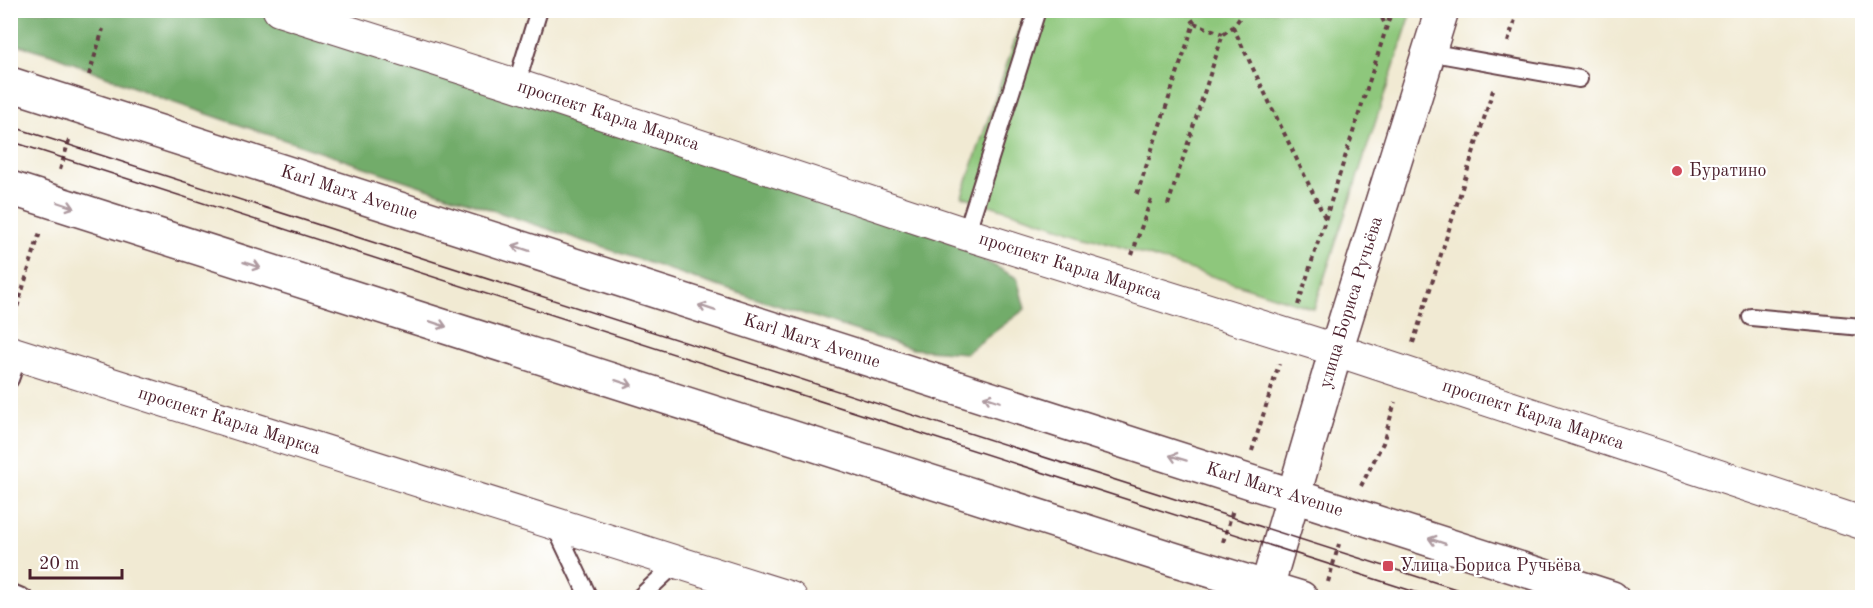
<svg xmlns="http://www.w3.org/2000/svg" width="1873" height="608" font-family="'Old Standard TT',serif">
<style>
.green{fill:#8ec77b;stroke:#6c7353;stroke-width:1.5}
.forest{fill:#72ac6b;stroke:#5e664b;stroke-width:1.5}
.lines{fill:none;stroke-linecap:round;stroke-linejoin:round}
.service-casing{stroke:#633d44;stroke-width:20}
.minor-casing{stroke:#633d44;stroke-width:34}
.tertiary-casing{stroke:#633d44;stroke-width:36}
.secondary-casing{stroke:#633d44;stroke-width:36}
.path{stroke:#633d44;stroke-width:4;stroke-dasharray:4.5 4.5;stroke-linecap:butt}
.service{stroke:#fff;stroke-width:16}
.minor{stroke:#fff;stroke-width:32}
.tertiary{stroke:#fff;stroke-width:33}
.secondary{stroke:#fff;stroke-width:33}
.tram{stroke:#4a1f2b;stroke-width:1.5}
.oneway{stroke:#ae9aa0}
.poi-dot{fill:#d1495b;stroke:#fff;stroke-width:2}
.labels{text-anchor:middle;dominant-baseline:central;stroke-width:4.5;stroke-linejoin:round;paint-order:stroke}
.street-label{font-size:18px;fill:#4a1f2b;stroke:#fff}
.poi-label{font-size:18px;fill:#4a1f2b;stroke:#fff;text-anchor:start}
</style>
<rect width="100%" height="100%" fill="#fff"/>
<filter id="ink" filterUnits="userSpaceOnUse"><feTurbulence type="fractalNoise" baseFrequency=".0167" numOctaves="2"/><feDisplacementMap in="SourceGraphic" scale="12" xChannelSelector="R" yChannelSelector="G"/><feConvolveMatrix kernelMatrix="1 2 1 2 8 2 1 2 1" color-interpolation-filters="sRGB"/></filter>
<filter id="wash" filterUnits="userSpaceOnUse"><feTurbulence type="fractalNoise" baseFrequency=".008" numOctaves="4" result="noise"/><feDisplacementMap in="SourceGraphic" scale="24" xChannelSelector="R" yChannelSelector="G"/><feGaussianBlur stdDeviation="1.35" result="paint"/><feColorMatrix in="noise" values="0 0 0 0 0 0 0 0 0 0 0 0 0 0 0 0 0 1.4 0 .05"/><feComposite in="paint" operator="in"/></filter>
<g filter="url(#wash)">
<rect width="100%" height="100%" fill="#f1ead3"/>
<path class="green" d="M 1025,11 L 1412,11 L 1314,309 L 962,196 Z"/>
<path class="forest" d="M 10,11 L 249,11 L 943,238 L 1017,278 L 1025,309 L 966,353 L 913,349 L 723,288 L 163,99 L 51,54 L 11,43 Z"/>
</g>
<g filter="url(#ink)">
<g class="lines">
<defs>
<g id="service">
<path d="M 1428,52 L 1579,79"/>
<path d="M 516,85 L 539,10"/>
<path d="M 966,234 L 1037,10"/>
<path d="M 1751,317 L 1862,327"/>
<path d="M 10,379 L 19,354"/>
<path d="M 553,522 L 589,598"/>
<path d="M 10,592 L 24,598"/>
<path d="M 639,598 L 667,572 L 684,565"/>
</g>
<g id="minor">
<path id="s1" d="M 279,10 L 516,85 L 966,234 L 1336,350 L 1862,523"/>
<path id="s2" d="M 10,352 L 791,598"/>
</g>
<g id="tertiary">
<path id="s3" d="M 1294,494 L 1336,350 L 1442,10"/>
</g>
<g id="secondary">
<path id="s4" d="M 10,84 L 1612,598"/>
<path d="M 10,188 L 1176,560 L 1301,598"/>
<path d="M 1267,587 L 1294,494"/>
</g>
</defs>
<use href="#service" class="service-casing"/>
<use href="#minor" class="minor-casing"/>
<use href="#tertiary" class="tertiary-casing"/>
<use href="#secondary" class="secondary-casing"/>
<g class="path">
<path d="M 1378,10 L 1386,26"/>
<path d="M 1194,23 L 1223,34"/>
<path d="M 1233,27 L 1325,218"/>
<path d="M 1508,42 L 1518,10"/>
<path d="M 89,75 L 103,29"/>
<path d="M 60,170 L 70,137"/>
<path d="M 1137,194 L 1194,23 L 1186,10"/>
<path d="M 1168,205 L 1223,34 L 1233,27 L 1246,10"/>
<path d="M 1132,255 L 1151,199"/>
<path d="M 1298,305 L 1392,10"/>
<path d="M 12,324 L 40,232"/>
<path d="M 1413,343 L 1494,87"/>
<path d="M 1252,451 L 1279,364"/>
<path d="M 1361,486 L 1383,443 L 1395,402"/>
<path d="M 1223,542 L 1233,510"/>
<path d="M 1328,582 L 1339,544"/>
</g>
<use href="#service" class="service"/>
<use href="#minor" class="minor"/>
<use href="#tertiary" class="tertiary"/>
<use href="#secondary" class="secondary"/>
<g class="tram">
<path d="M 10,126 L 1484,598"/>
<path d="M 10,141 L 1434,598"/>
</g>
</g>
<defs><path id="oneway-shaft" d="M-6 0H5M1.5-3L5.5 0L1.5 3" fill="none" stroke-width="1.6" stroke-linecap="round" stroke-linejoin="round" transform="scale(1.5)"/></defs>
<g class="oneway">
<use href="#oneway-shaft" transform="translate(66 205) rotate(18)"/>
<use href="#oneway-shaft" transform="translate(521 248) rotate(-162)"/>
<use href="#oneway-shaft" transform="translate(252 265) rotate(18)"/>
<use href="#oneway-shaft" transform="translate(707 308) rotate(-162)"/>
<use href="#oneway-shaft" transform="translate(438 324) rotate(18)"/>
<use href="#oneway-shaft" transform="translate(624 383) rotate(18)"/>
<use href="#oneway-shaft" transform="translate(992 399) rotate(-162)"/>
<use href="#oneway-shaft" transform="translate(1178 458) rotate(-163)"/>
<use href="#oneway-shaft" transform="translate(1437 541) rotate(-162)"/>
</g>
</g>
<g class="poi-dot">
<circle cx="1677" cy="171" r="6"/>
<rect x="1382" y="560" width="12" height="12" rx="3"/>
</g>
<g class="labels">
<g class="street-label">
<text stroke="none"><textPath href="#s1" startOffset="346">проспект Карла Маркса</textPath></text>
<text stroke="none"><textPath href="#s4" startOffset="356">Karl Marx Avenue</textPath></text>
<text stroke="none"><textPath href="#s1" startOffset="832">проспект Карла Маркса</textPath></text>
<text stroke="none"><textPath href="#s3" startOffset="200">улица Бориса Ручьёва</textPath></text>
<text stroke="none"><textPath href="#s4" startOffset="842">Karl Marx Avenue</textPath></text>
<text stroke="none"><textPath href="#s1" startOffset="1318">проспект Карла Маркса</textPath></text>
<text stroke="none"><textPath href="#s2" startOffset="230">проспект Карла Маркса</textPath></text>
<text stroke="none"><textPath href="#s4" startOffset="1328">Karl Marx Avenue</textPath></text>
</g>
<g class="poi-label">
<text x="1689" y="171">Буратино</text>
<text x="1400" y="566">Улица Бориса Ручьёва</text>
</g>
</g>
<rect width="1873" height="608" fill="none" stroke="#fff" stroke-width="36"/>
<path d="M30 569v9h92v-9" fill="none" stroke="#4a1f2b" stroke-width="3"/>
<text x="39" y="569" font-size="18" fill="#4a1f2b" stroke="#ffffff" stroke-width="4.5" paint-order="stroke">20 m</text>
</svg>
